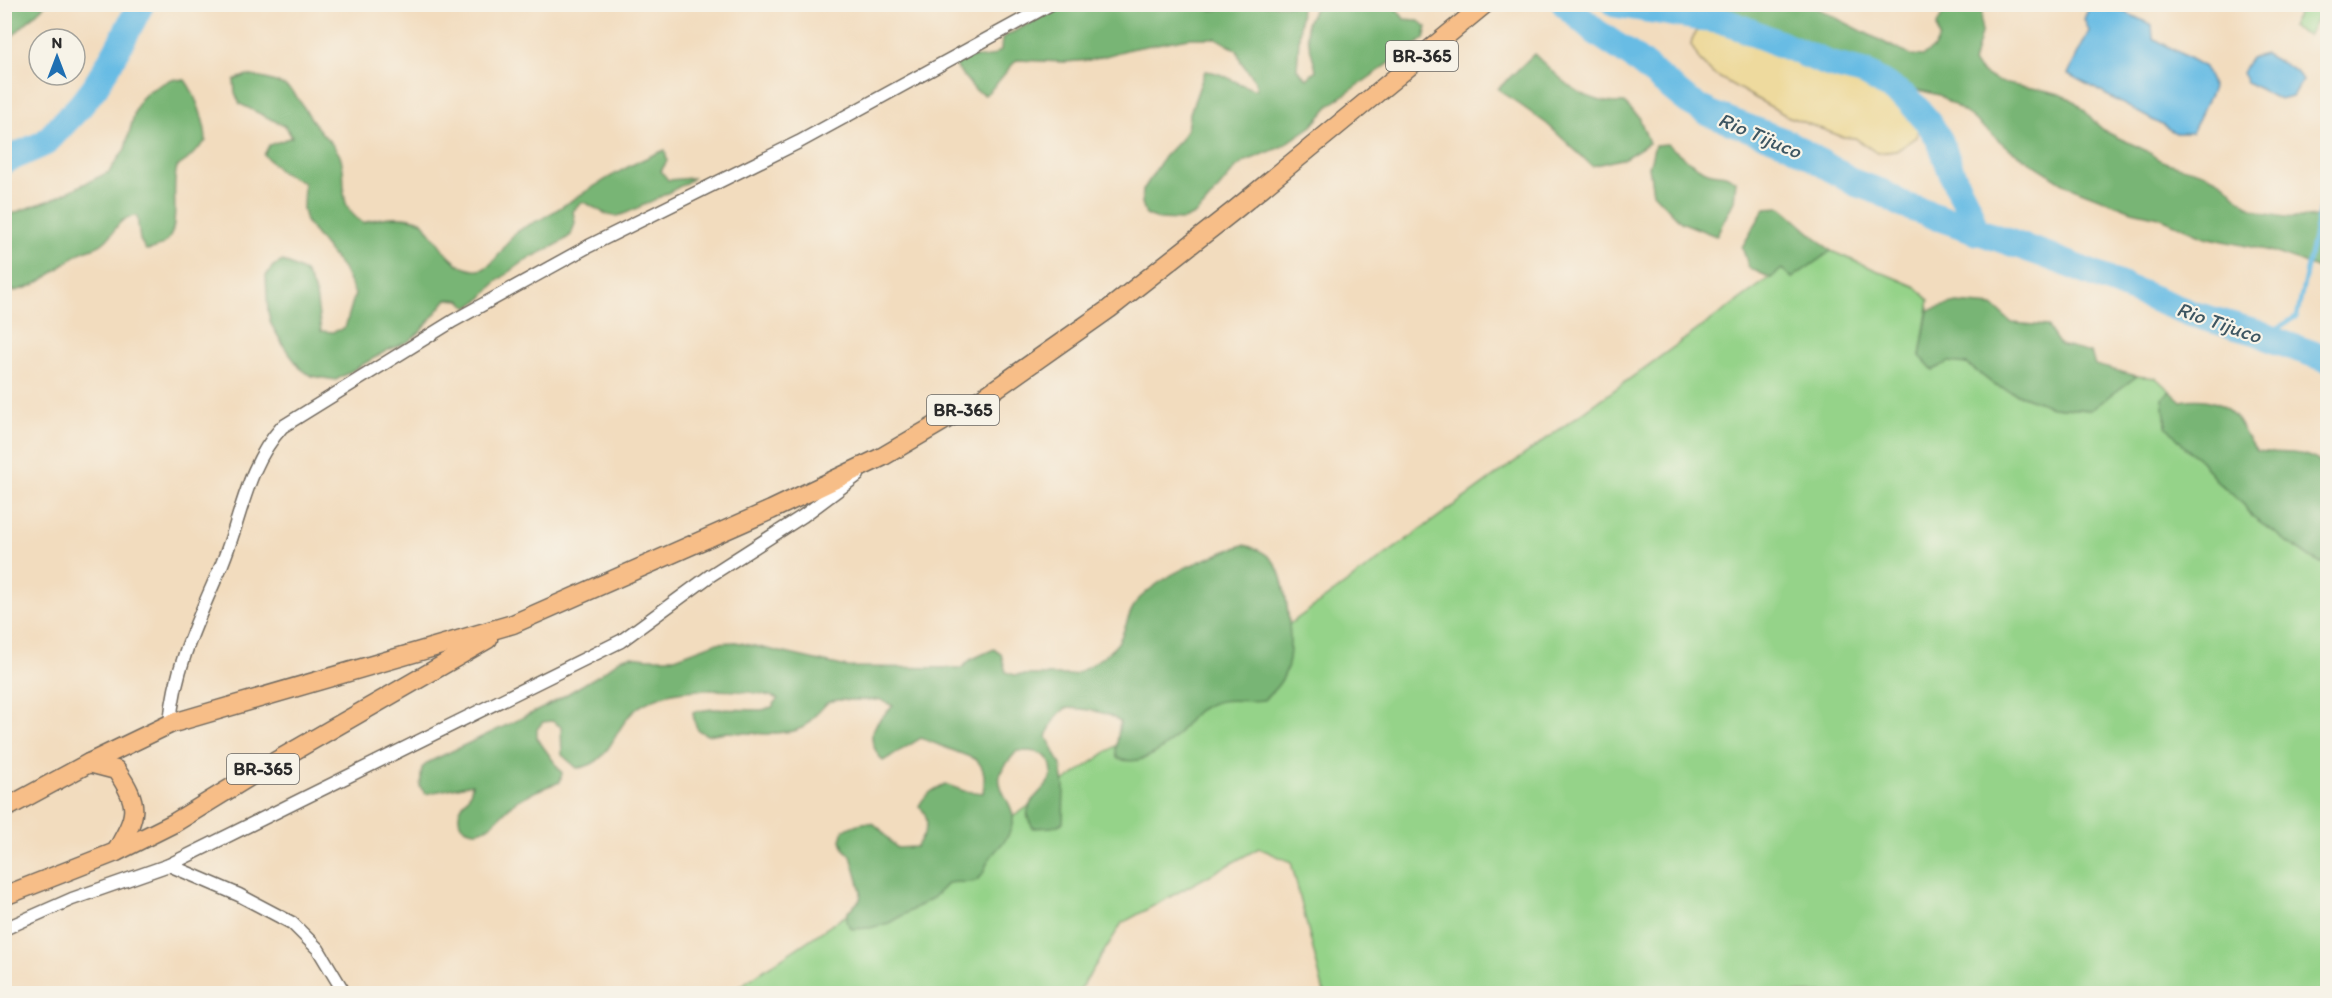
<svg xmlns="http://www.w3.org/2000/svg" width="2332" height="998" font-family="Itim,sans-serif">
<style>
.green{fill:#95d389;stroke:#607f5a;stroke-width:1.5}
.forest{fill:#78b575;stroke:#527050;stroke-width:1.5}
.sand{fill:#eeda9e;stroke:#8c8264;stroke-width:1.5}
.water{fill:#67bce4;stroke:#497488;stroke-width:1.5}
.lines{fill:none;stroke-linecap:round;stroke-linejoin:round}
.stream{stroke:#67bce4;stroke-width:4.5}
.river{stroke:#67bce4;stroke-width:27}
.street-casing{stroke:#71695e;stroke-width:15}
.primary-casing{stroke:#71695e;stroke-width:21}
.street{stroke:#fff;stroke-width:12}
.primary{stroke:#f7be88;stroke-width:18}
.labels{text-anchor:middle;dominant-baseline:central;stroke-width:4.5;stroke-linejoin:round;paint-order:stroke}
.shield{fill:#f7f3e8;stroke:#686764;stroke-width:1.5}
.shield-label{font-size:18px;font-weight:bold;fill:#2b2b2b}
.water-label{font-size:21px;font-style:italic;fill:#3d5662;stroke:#f7f3e8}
</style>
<rect width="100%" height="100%" fill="#f7f3e8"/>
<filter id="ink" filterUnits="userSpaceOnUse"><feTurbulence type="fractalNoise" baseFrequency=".0167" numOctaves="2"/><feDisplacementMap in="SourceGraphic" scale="12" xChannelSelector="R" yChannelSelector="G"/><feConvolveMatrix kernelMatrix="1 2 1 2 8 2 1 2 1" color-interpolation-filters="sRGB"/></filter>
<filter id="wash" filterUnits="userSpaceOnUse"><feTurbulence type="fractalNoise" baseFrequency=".008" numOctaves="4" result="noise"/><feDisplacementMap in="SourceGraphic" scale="24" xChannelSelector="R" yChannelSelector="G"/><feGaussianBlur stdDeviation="1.35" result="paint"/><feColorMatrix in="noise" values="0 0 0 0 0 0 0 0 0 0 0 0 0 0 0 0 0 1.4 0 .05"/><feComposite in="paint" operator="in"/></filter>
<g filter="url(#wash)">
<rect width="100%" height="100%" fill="#f2dcbe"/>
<g class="green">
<path d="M 2303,4 L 2324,5 L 2308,36 L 2291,27 Z"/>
<path d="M 1831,251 L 1916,287 L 1929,300 L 1920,356 L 1967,364 L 1996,386 L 2052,407 L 2090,410 L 2137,376 L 2156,378 L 2170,391 L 2163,398 L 2185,447 L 2201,461 L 2215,479 L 2244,505 L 2252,517 L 2312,559 L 2320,563 L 2327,563 L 2327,993 L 1324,993 L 1291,862 L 1259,848 L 1122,923 L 1078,993 L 728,994 L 866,902 L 903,893 L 1241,659 L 1782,269 L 1792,278 Z"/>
</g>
<g class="forest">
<path d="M 5,4 L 45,4 L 45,5 L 5,43 Z"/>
<path d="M 1160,4 L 1207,4 L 1208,10 L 1226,9 L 1226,5 L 1299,5 L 1301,8 L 1297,69 L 1307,79 L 1316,70 L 1307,35 L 1307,22 L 1317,5 L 1394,5 L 1404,19 L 1417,20 L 1427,27 L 1424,39 L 1330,105 L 1312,126 L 1281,147 L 1246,161 L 1236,168 L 1203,207 L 1194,215 L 1183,220 L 1158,219 L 1146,215 L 1142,203 L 1143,190 L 1164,157 L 1181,139 L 1187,129 L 1189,116 L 1205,71 C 1225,72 1238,86 1257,90 L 1255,80 L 1241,62 L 1237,50 L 1216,38 L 1189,38 L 1130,49 L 1091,60 L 1065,62 L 1017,60 C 1005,71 998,85 985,95 L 975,90 L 951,61 C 956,60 962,57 967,57 C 984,55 983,63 1001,50 L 1002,38 L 1064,5 L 1115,5 L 1139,8 Z"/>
<path d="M 1712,5 L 1811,5 L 1899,50 L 1911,55 L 1923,56 L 1934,48 L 1939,38 L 1937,25 L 1947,5 L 1978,5 L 1982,6 L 1981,33 L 1973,63 C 1997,94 2037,82 2069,98 C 2085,106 2091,122 2105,131 C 2119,139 2133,144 2147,151 C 2152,154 2156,159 2162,161 C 2177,167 2194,169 2210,176 C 2230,183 2233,197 2249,206 C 2264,216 2312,224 2327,212 L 2327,277 L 2323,271 L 2299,261 L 2270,251 L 2205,237 L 2159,217 L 2132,211 L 2068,186 L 2008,148 L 1970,116 L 1939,95 L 1890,83 L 1865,71 L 1828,59 L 1742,22 Z"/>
<path d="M 1534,54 C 1563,81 1582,104 1624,103 L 1639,117 L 1649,143 L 1625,158 L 1592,166 L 1547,124 L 1498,89 Z"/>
<path d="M 247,75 C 298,85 289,88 317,127 C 324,137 335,145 340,156 C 350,183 333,203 363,223 C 383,216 401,214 421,221 C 436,236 449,267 474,270 C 493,273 503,244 516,233 C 526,224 538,222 548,215 C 586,192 623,166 665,150 L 667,161 L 661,171 L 668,180 L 693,178 C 687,184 626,215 617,216 C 605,217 594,205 582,202 L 573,211 L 575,223 L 571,235 L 560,243 L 526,260 L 496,282 L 482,298 L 468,308 L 460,300 L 447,299 L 420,332 L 409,341 L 386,351 L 336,380 L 311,376 L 300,368 L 285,348 L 271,324 L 268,312 L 266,276 L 273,266 L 283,261 L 305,272 L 311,283 L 316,295 L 321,331 L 333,332 L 345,328 L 355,294 L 343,269 L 306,222 L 303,209 L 304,183 L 281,172 L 264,155 L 269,145 L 292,137 L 285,126 L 240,104 L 235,93 L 234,80 Z"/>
<path d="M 171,79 L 185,80 C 195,93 206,124 206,141 L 187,160 L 177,167 C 168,198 190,246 146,250 L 140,240 L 137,216 C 114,218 118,232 103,243 C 96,249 85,249 78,254 C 52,272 38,290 5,292 L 5,216 L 53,199 L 109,172 L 125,149 L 135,111 L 140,100 L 149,91 Z"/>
<path d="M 1667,144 C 1679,153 1693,167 1708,172 C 1721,176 1722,171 1736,181 L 1734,201 L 1716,236 L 1681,222 L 1653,193 L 1649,167 L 1655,145 Z"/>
<path d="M 1781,207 L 1831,251 L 1792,278 L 1782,269 L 1771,278 L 1749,268 L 1742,247 L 1765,208 Z"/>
<path d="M 1957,303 L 1993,306 L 2012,323 L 2047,326 L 2060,345 L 2091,353 L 2095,365 L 2137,376 L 2091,410 L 2052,407 L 1996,386 L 1967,364 L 1949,362 L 1933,370 L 1920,356 L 1928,310 Z"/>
<path d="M 2170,391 L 2181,401 C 2204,397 2226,401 2239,423 C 2245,433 2248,442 2257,451 C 2287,455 2298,447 2327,466 L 2327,563 L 2320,563 L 2312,559 L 2252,517 L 2244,505 L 2215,479 L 2201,461 L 2185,447 L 2166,426 L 2163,398 Z"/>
<path d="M 1243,545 C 1253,546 1268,554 1274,562 C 1287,581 1295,650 1286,671 C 1282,683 1273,691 1264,700 C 1239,703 1229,695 1204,707 C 1191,713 1185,727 1175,737 C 1161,752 1138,767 1117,758 L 1116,749 L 1120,722 C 1105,710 1085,709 1066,708 C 1056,715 1050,725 1047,737 L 1061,765 L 1064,786 L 1063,823 L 1052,827 L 1033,828 C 1030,823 1026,817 1028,811 C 1031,792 1059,785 1050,763 C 1045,750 1029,751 1017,751 C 999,773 993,776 1008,802 C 1011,808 1014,813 1013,820 C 1010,840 1000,844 990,858 C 984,866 985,877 975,881 C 967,884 956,881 948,883 L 933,898 L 889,923 L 870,928 L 852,929 L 846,921 L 848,912 L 860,900 L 861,891 L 851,856 L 844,849 L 841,840 L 844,830 C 879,812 877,830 897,848 L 916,847 C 926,834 933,819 919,806 C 925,794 933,790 945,784 L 964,791 L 983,793 C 985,779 986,768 975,759 L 921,738 L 883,761 C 863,737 872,726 893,706 L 881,700 L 836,700 L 827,703 L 804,727 L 794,731 L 767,734 L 726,732 L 707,735 L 698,730 L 694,721 L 693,712 L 712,709 L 762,710 L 772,707 L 778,699 C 760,690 699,688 678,692 C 664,694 643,702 633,712 C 612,731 611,765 577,768 L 562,755 L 561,727 L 552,721 L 543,722 L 537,729 L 537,738 L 562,773 L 560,782 C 545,787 530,793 517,801 C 502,810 488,839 467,829 C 463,827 459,823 459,818 C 457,805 472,799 472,784 L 426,794 L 420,787 L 422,768 L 429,762 L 547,706 L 599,675 L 622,658 L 631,656 L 648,658 L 675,658 L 715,643 L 736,642 L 847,667 L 962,668 L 970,660 L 994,649 L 1001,654 L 1006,672 L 1015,675 L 1072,675 C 1082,672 1110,653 1117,644 C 1127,630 1127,611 1140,598 C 1168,571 1207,558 1243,545 Z"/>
</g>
<path class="sand" d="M 1701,25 C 1731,31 1758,44 1787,55 C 1818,65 1929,89 1917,137 L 1896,151 L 1877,153 L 1855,138 L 1843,137 L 1787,116 L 1713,74 L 1700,61 L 1691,45 L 1692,39 Z"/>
<g class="water">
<path d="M 2090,5 L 2110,5 L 2152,25 L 2153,38 L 2205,67 L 2213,88 L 2192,133 L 2176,133 L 2068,74 L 2089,31 L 2084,19 Z"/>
<path d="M 2265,54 L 2296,71 L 2302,81 L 2292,97 L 2279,100 L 2247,82 L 2242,73 L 2250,58 Z"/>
</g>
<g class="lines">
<path class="stream" d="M 2265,336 L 2297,316 L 2328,169"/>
<g class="river">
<path d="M 1565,4 L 1596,32 L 1632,56 L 1688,101 L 1711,114 L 1788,143 L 1855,183 L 1881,192 L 1903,205 L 2043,254 L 2192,314 L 2259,333 L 2281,343 L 2328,359"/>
<path d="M 1615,4 L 1727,22 L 1829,64 L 1865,73 L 1881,82 L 1908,99 L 1929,123 L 1940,141 L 1956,184 L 1968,207 L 1976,232"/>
<path d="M 4,161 L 45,143 L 80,106 L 95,87 L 116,52 L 141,4"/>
</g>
</g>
</g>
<g filter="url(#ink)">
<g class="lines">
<defs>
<g id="street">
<path d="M 170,724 C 174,667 200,615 222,564 C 242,516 246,467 282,427 L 453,321 L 589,246 L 799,142 L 1051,4"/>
<path d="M 169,865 L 239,895 L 292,923 L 318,949 L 345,994"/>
<path d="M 4,929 L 72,899 L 169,865 L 621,641 L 711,575 L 803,516 L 858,475"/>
</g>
<g id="primary">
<path d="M 89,763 L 116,770 C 142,807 136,816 116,852"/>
<path d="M 4,809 L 89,763 L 170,724 L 513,624 L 771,510 L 882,457 L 984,397 L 1109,309 L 1236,209 L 1485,4"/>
<path d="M 4,896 L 116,852 L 174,823 L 257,772 L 488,639"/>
</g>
</defs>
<use href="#street" class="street-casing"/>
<use href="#primary" class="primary-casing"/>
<use href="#street" class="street"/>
<use href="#primary" class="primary"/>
</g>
</g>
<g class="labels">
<g class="shield">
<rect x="1386" y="41" width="72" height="30" rx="4.5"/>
<rect x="927" y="395" width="72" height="30" rx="4.5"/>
<rect x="227" y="754" width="72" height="30" rx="4.5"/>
</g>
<g class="shield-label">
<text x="1422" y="56">BR-365</text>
<text x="963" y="410">BR-365</text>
<text x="263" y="769">BR-365</text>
</g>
<g class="water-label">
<text transform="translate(1760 135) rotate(23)">Rio Tijuco</text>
<text transform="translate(2219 322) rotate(19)">Rio Tijuco</text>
</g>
</g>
<rect width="2332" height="998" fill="none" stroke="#f7f3e8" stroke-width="24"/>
<g transform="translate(57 57)"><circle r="28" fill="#f7f3e8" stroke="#a5a39c" stroke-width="1.5"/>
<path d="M0-4.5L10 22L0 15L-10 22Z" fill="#1f6fb2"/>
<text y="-9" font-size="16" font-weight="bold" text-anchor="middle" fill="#2b2b2b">N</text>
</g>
</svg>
